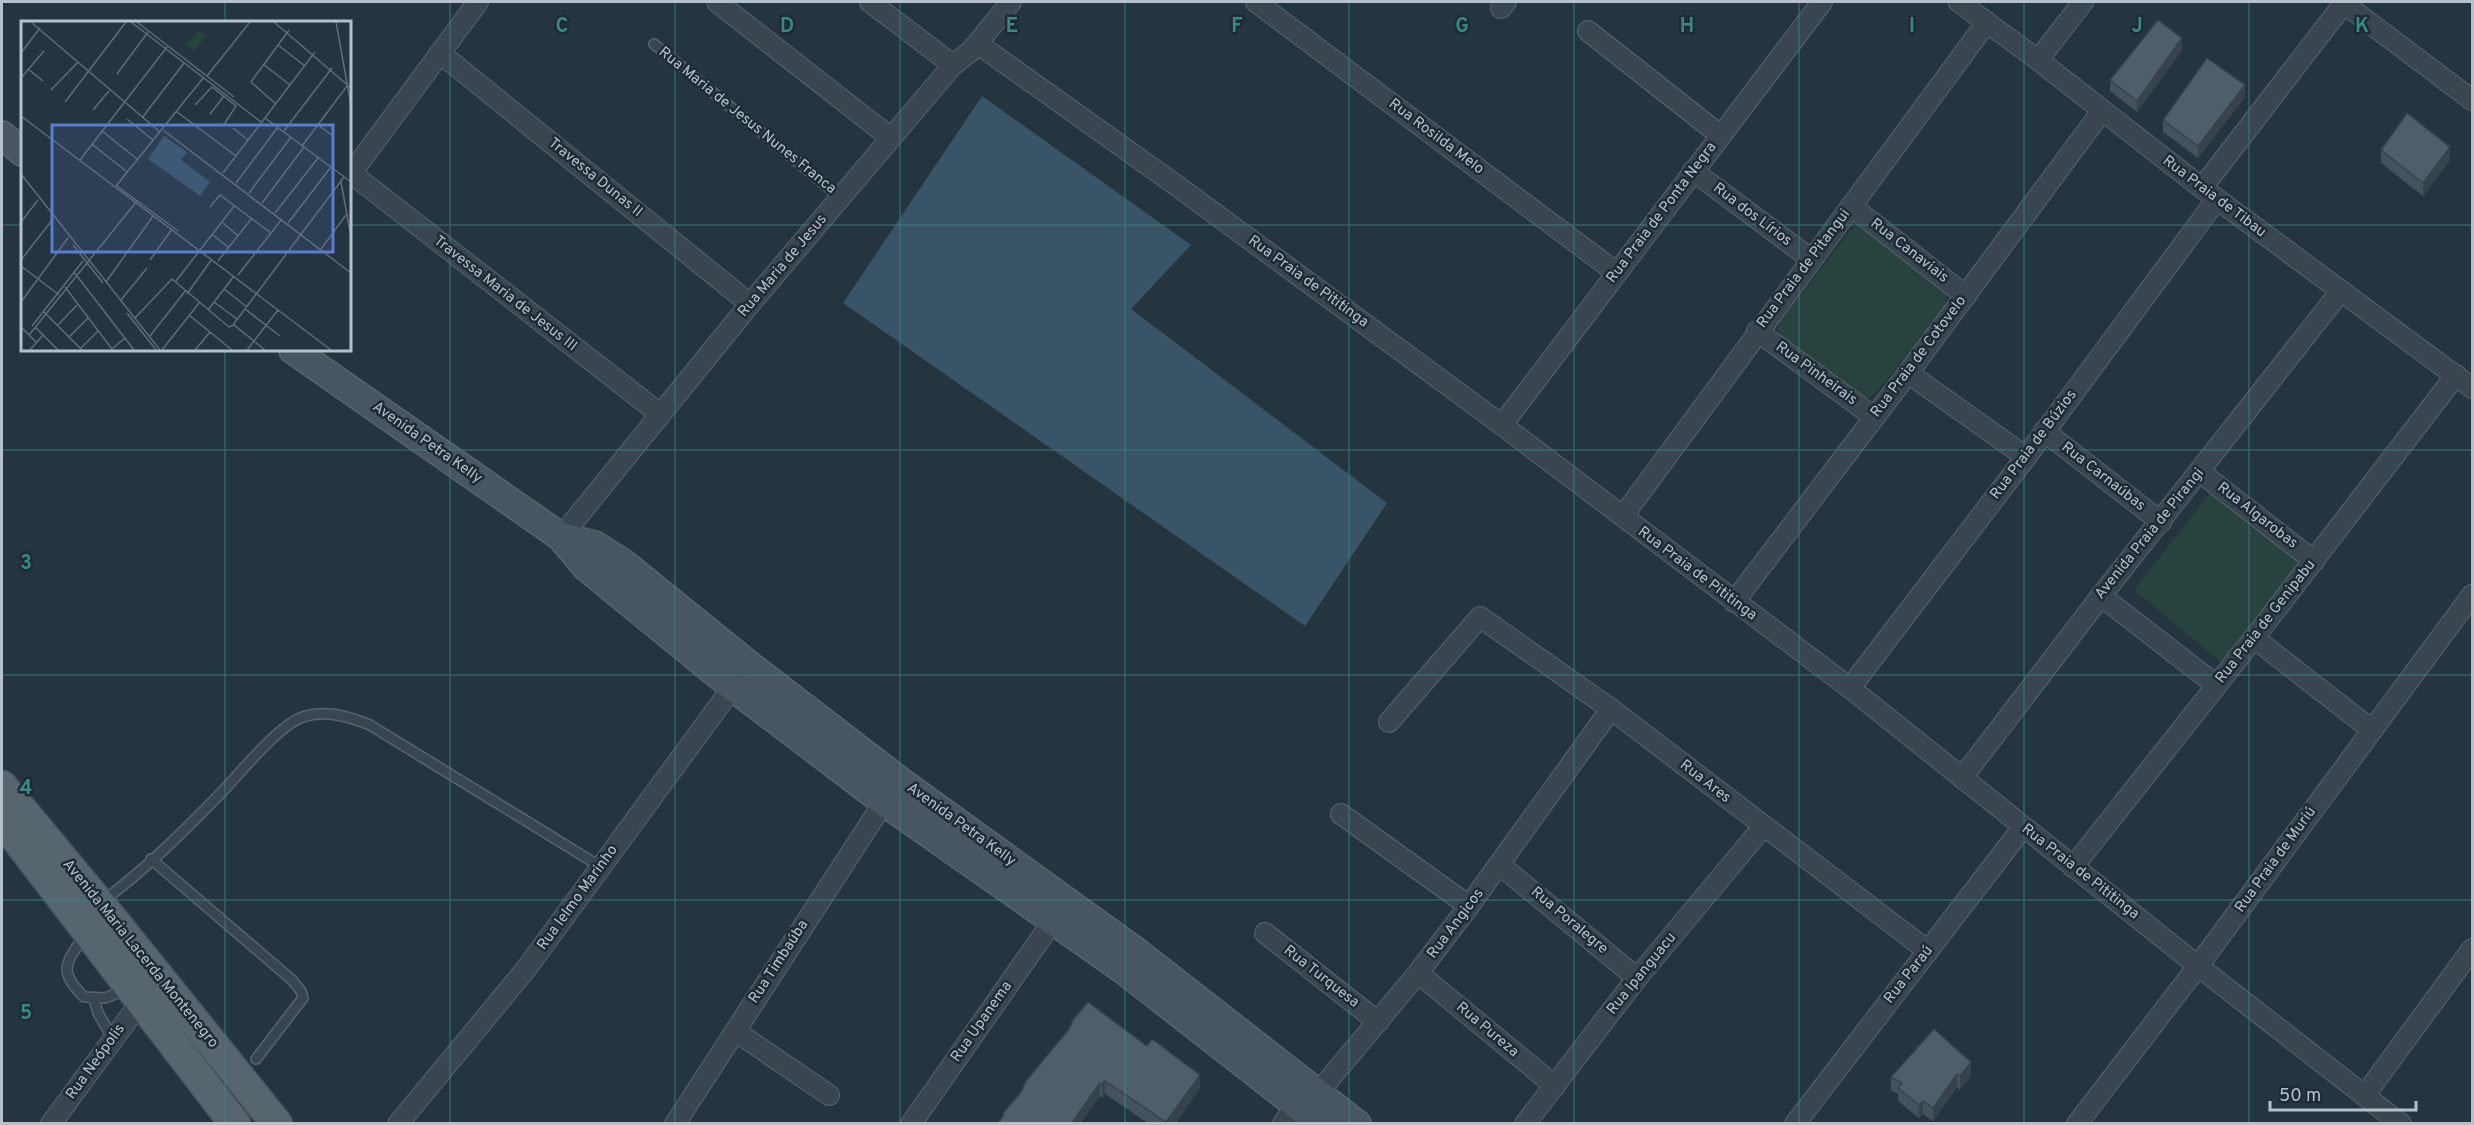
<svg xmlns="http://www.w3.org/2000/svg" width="2474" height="1125" font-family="Overpass,sans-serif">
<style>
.green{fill:#284240}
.water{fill:#395466}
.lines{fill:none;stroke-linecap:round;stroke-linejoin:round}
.lane-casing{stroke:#57646d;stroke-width:12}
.street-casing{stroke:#57646d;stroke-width:22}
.secondary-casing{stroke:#57646d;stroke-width:30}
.primary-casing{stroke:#45525b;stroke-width:33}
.lane{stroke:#39464f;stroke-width:9}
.street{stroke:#39464f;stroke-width:20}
.secondary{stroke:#475662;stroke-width:27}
.primary{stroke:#57656f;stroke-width:30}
.wall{fill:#43525b}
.shaded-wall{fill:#37424a}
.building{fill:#4e5f6a;stroke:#37424a;stroke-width:1.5}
.grid{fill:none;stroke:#388985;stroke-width:1.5;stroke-opacity:0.55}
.labels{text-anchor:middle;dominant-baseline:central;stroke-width:5;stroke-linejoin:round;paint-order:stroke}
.street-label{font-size:15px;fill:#b5c1ca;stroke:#1e2b34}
.inset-road{fill:none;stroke:#5f6d77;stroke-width:1.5}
.view{fill:#5a7cd2;fill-opacity:0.15;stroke:#5a7cd2;stroke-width:3}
.inset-edge{fill:none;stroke:#b5c1ca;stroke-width:3}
.grid-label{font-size:20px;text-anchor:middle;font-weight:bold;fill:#388985;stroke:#1e2b34;stroke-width:5;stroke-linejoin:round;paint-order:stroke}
</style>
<rect width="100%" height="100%" fill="#25353f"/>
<g class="green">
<path d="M 1857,226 L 1865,229 L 1946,291 L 1947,295 L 1945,304 C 1932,320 1882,392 1868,398 L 1860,395 L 1782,336 L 1778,329 L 1780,321 L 1850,231 Z"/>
<path d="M 2214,488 L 2302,561 L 2222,663 L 2134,590 Z"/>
</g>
<path class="water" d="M 982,96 L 1191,245 L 1131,309 L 1387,503 L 1305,626 L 843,303 Z"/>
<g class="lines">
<defs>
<g id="lane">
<path d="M 654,44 L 840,197"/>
<path d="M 151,859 L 292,980 L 301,991 L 303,998 L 256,1059"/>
<path d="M 103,901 C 146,869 185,830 222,792 C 240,773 280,724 303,717 C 325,709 350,717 370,725 L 601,867"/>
<path d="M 85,935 C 66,963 57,970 84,997 L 105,998 L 126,990"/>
<path d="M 94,999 L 98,1013 L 113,1039"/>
</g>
<g id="street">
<path d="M 717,2 L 891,138"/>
<path d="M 870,2 L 953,65"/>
<path d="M 1256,2 L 1617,273"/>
<path d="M 1959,2 L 2038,60 L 2202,188 L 2472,388"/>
<path d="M 2343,3 L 2472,100"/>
<path d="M 1501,8 L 1506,2"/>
<path d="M 1588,31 L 1720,135"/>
<path d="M 978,44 L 1180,188 L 1502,425 L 1850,688 L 2198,966 L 2401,1124"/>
<path d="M 440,53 L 750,304"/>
<path d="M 2038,60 L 2083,2"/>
<path d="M 1693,171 L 1811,259"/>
<path d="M 351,173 L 660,414"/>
<path d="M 350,175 L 478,2"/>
<path d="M 2202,188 L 2345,2"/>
<path d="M 1851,206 L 1966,296"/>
<path d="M 1757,331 L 1874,417"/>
<path d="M 1908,373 L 2026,457"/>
<path d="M 1502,425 L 1822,2"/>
<path d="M 2044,431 L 2161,522"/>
<path d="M 2200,472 L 2314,561"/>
<path d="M 1623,516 L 1987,22"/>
<path d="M 561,537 L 750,304 L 953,65 L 971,51 L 1011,2"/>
<path d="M 2101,596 L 2216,685"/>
<path d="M 1734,602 L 1908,373 L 2102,111"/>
<path d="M 2254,638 L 2372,730"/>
<path d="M 1850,688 L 2026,457 L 2217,199"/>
<path d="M 1389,722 L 1480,617 L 1611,709 L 1928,951"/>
<path d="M 1962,778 L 2101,596 L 2340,292"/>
<path d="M 1341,814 L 1469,906"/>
<path d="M 1500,865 L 1637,978"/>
<path d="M 2073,867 L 2254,638 L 2456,375"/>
<path d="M 1265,933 L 1378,1022"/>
<path d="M 1418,973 L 1555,1086"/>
<path d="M 735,1031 L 829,1095"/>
<path d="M 2365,1095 L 2472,949"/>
<path d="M 51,1124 L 142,1000"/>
<path d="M 398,1124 L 526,969 L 749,665"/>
<path d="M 675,1124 L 884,802"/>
<path d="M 911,1124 L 1053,921"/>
<path d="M 1283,1124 L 1296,1105 L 1317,1094 L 1418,973 L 1469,906 L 1611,709"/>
<path d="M 1525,1124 L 1637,978 L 1763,827"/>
<path d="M 1795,1124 L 2023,827"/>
<path d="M 2077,1124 L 2198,966 L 2472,595"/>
</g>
<g id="secondary">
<path d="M 2,135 L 22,152"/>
<path d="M 293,350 L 561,537 L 587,568 L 734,688 L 884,802 L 1125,971 L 1321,1124"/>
<path d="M 561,537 L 595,545 L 623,563 L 749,665 L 904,784 L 1138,953 L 1357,1124"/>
</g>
<g id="primary">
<path d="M 2,786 L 100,904 L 277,1124"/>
<path d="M 2,820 L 235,1124"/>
</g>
</defs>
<use href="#lane" class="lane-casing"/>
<use href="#street" class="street-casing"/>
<use href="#secondary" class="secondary-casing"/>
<use href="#primary" class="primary-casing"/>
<use href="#lane" class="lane"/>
<use href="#street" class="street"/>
<use href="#secondary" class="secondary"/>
<use href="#primary" class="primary"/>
</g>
<g class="wall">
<path d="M 2182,50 L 2137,112 L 2110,91 L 2110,80 Z"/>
<path d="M 2245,97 L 2198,158 L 2163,132 L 2163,120 Z"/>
<path d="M 2381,150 L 2450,160 L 2423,196 L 2381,163 Z"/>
<path d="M 1069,1029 L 1200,1088 L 1175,1124 L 1149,1124 L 1105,1094 L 1102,1098 L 1100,1096 L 1003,1117 L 1003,1113 L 1021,1092 Z"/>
<path d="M 1934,1029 L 1971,1075 L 1960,1090 L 1957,1087 L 1933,1121 L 1923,1114 L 1919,1118 L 1898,1101 L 1898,1094 L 1891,1090 L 1891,1077 Z"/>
</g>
<g class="shaded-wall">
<path d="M 2182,38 L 2182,50 L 2137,112 L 2137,101 Z"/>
<path d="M 2245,85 L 2245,97 L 2198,158 L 2198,146 Z"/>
<path d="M 2450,147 L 2450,160 L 2423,196 L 2423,183 Z"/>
<path d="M 1971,1062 L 1971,1075 L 1960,1090 L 1960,1076 Z"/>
<path d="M 1957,1074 L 1957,1087 L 1933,1121 L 1933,1108 Z"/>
<path d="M 1200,1075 L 1200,1088 L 1175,1124 L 1166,1124 L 1166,1122 Z"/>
<path d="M 1105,1081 L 1105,1094 L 1102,1098 L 1102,1084 Z"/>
<path d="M 1100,1083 L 1100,1096 L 1080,1124 L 1071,1124 Z"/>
<path d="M 1923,1101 L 1923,1114 L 1919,1118 L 1919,1105 Z"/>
</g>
<g class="building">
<path d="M 2158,20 L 2182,38 L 2137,101 L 2110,80 Z"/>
<path d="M 2207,58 L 2245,85 L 2198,146 L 2163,120 Z"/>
<path d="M 2407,113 L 2450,147 L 2423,183 L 2381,150 Z"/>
<path d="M 1088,1002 L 1147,1046 L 1152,1039 L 1200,1075 L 1166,1122 L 1105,1081 L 1102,1084 L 1100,1083 L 1071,1124 L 997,1124 L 1004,1115 L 1003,1113 L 1021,1092 L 1026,1081 L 1069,1029 L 1073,1020 Z"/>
<path d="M 1934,1029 L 1971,1062 L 1960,1076 L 1957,1074 L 1933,1108 L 1923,1101 L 1919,1105 L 1898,1088 L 1902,1083 L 1891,1077 Z"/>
</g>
<path class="grid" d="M 225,2 L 225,22M 450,2 L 450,1124M 675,2 L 675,1124M 900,2 L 900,1124M 1125,2 L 1125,1124M 1349,2 L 1349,1124M 1574,2 L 1574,1124M 1799,2 L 1799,1124M 2024,2 L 2024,1124M 2249,2 L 2249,1124M 2,225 L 22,225M 350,225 L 2472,225M 225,350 L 225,1124M 2,450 L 2472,450M 2,675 L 2472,675M 2,900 L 2472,900"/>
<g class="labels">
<g class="street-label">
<text transform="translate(747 121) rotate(39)">Rua Maria de Jesus Nunes Franca</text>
<text transform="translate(1436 137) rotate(37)">Rua Rosilda Melo</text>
<text transform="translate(595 178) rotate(39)">Travessa Dunas II</text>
<text transform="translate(2214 197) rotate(37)">Rua Praia de Tibau</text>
<text transform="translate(1662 213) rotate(-53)">Rua Praia de Ponta Negra</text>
<text transform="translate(1752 215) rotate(37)">Rua dos Lírios</text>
<text transform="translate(1909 251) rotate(38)">Rua Canaviais</text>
<text transform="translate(783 266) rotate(-50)">Rua Maria de Jesus</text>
<text transform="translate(1804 269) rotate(-53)">Rua Praia de Pitangui</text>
<text transform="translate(1308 282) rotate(36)">Rua Praia de Pititinga</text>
<text transform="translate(505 294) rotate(38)">Travessa Maria de Jesus III</text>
<text transform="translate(1919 357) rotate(-53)">Rua Praia de Cotovelo</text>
<text transform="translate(1816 374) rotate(36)">Rua Pinheirais</text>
<text transform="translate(427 443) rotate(35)">Avenida Petra Kelly</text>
<text transform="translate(2034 445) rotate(-53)">Rua Praia de Búzios</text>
<text transform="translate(2103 477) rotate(38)">Rua Carnaúbas</text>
<text transform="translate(2257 516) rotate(38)">Rua Algarobas</text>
<text transform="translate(2150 534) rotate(-51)">Avenida Praia de Pirangi</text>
<text transform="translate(1697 574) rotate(37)">Rua Praia de Pititinga</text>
<text transform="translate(2266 622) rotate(-52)">Rua Praia de Genipabu</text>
<text transform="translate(1705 782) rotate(38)">Rua Ares</text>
<text transform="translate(961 825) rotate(36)">Avenida Petra Kelly</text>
<text transform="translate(2276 860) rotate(-54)">Rua Praia de Muriú</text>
<text transform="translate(2080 872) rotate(38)">Rua Praia de Pititinga</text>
<text transform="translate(578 898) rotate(-54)">Rua Ielmo Marinho</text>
<text transform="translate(1569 921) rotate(40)">Rua Poralegre</text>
<text transform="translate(1456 924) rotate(-53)">Rua Angicos</text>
<text transform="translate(140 954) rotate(51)">Avenida Maria Lacerda Montenegro</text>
<text transform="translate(779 962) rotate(-57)">Rua Timbaúba</text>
<text transform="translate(1642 974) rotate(-51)">Rua Ipanguacu</text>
<text transform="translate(1909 975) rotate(-52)">Rua Paraú</text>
<text transform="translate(1321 977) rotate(38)">Rua Turquesa</text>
<text transform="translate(982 1022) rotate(-55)">Rua Upanema</text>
<text transform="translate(1487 1030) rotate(40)">Rua Pureza</text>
<text transform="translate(96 1062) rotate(-54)">Rua Neópolis</text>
</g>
</g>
<g transform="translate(21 21)">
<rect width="330" height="330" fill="#25353f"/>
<path d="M 177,9 L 185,15 L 173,31 L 165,24 Z" fill="#284240"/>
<path d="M 143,115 L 166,131 L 160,139 L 189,161 L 179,175 L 127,138 Z" fill="#395466"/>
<path class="inset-road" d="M 110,1 L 240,101M 116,1 L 213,76M 253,1 L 330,67M 315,1 L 330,84M 11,2 L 139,111M 257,24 L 284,45M 0,32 L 19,7M 242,43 L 269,64M 7,48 L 22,60M 96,53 L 127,11M 186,55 L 229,1M 0,57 L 23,30M 30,69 L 57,41M 44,81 L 105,1M 255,83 L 230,61 L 268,9M 174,84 L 191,66 L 215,85 L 202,105M 72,89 L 88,70M 156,91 L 215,135M 189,93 L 203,75M 0,95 L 310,329M 121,97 L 163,42M 244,97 L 330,161M 106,98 L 132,119M 297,104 L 312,115M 212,107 L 227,119M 142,109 L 330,252M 81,110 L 116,138M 263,110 L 311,47M 71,123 L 106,151M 281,125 L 326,65M 59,139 L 146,26M 202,152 L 294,31M 0,153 L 139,329M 320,161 L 330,216M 215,162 L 257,106M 95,165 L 183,56M 96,165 L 157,210M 228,172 L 270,116M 241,182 L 283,126M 189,186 L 199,174 L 250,212M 254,192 L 297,137M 0,201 L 17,179M 202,202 L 217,215M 267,202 L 310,146M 192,214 L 208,227M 52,224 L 82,262M 300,228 L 325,194M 0,239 L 32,198M 129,239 L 151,208M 197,240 L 231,197M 0,245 L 38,274M 53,251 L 113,329M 217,254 L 261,198M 155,260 L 214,184M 85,261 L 132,195M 44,266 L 91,328 L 104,317M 203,268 L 226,286M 166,273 L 191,238M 100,279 L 126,247M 0,281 L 47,217M 193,281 L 216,298M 224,288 L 259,315M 187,289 L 213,255M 23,291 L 61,329M 106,292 L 135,329M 168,294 L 211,329M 114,297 L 151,258 L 208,306 L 213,304 L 244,329M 37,304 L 56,284M 212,304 L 323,156M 11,305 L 62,240M 0,306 L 15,321M 14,306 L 37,329M 8,314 L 116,180M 129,315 L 165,269M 48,316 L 67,297M 60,327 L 77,310M 9,329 L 22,314M 141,329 L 178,282M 174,329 L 189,311M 226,329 L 257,289"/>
<path class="view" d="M 31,104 L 312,104 L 312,231 L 31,231 Z"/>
<rect width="330" height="330" class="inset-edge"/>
</g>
<g class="grid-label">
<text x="562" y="32">C</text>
<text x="787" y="32">D</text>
<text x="1012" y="32">E</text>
<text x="1237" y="32">F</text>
<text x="1462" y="32">G</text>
<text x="1687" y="32">H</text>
<text x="1912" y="32">I</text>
<text x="2137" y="32">J</text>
<text x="2362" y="32">K</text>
<text x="26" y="569">3</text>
<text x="26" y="794">4</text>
<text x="26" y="1019">5</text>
</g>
<rect width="2474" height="1125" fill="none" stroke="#b5c1ca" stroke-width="6"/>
<path d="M2270 1101v9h146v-9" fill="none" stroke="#b5c1ca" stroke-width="3"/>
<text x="2279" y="1101" font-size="18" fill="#b5c1ca" stroke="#1e2b34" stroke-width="4.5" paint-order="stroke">50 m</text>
</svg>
